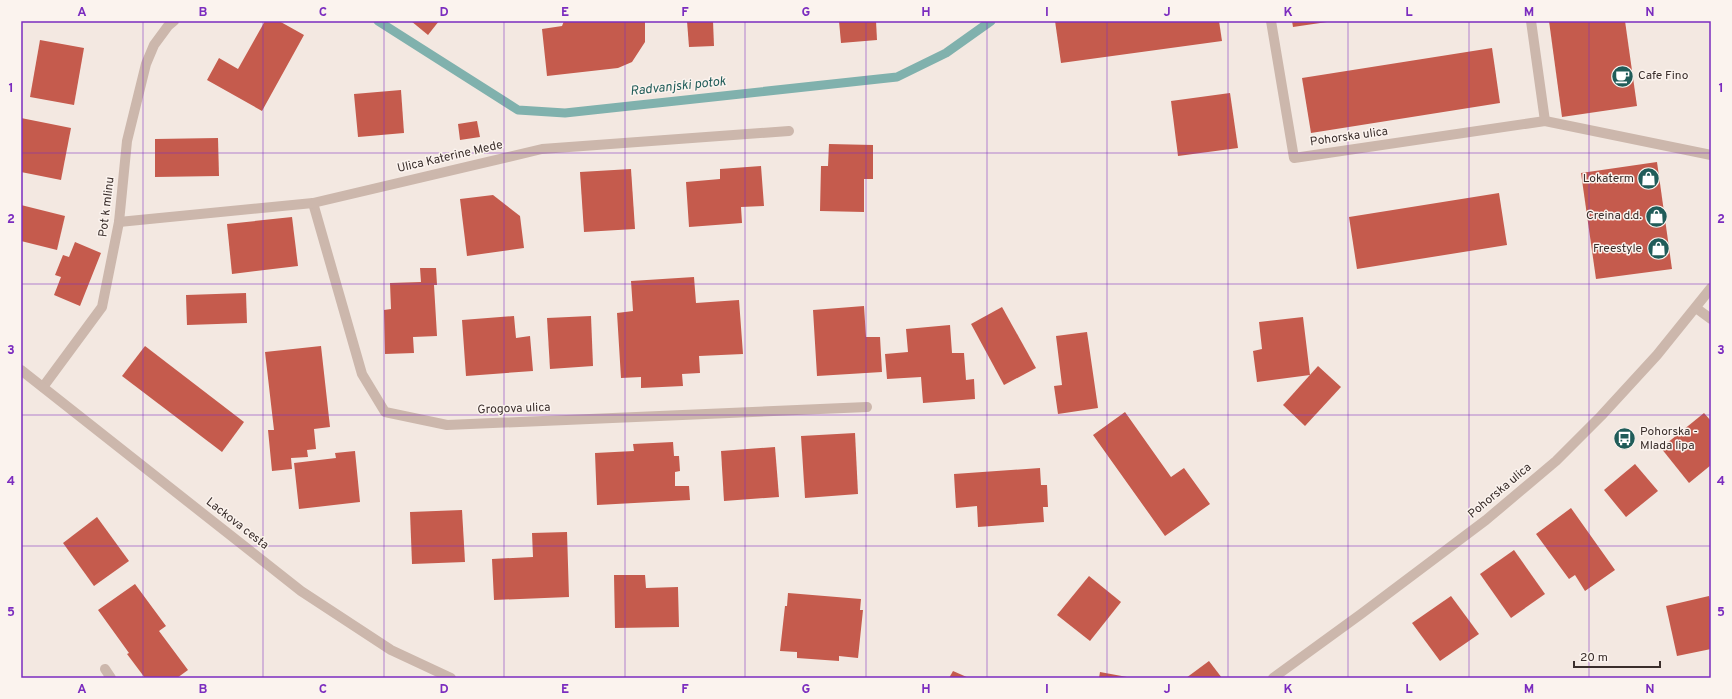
<svg xmlns="http://www.w3.org/2000/svg" width="1732" height="699" font-family="Overpass,sans-serif">
<style>
.lines{fill:none;stroke-linecap:round;stroke-linejoin:round}
.stream{stroke:#80b1ad;stroke-width:9}
.building{fill:#c55b4d}
.minor{stroke:#ccb7ac;stroke-width:10}
.tertiary{stroke:#ccb7ac;stroke-width:10}
.grid{fill:none;stroke:#7b2cbf;stroke-width:1;stroke-opacity:0.55}
.labels{text-anchor:middle;dominant-baseline:central;stroke-width:3;stroke-linejoin:round;paint-order:stroke}
.poi-label{font-size:12px;fill:#3a2e2b;stroke:#fbf3ee;text-anchor:end}
.street-label{font-size:12px;fill:#3a2e2b;stroke:#fbf3ee}
.water-label{font-size:13px;font-style:italic;fill:#205c59;stroke:#fbf3ee}
.neatline{fill:none;stroke:#7b2cbf;stroke-width:1.5}
.grid-label{font-size:13px;text-anchor:middle;font-weight:bold;fill:#7b2cbf}
</style>
<rect width="100%" height="100%" fill="#f3e8e1"/>
<g class="lines">
<path class="stream" d="M 378,21 L 518,110 L 565,113 L 897,77 L 946,53 L 991,21"/>
</g>
<g class="building">
<path d="M 265,21 L 279,21 L 304,35 L 262,111 L 207,80 L 219,58 L 238,69 Z"/>
<path d="M 411,21 L 439,21 L 428,35 Z"/>
<path d="M 564,21 L 645,21 L 645,42 L 632,62 L 618,68 L 547,76 L 542,29 L 562,26 Z"/>
<path d="M 687,21 L 713,21 L 714,46 L 689,47 Z"/>
<path d="M 839,21 L 876,21 L 877,40 L 841,43 Z"/>
<path d="M 1055,21 L 1219,21 L 1222,41 L 1061,63 Z"/>
<path d="M 1292,21 L 1327,21 L 1327,22 L 1293,27 Z"/>
<path d="M 1549,21 L 1625,21 L 1637,106 L 1562,117 Z"/>
<path d="M 40,40 L 84,48 L 74,105 L 30,97 Z"/>
<path d="M 1492,48 L 1500,103 L 1311,133 L 1302,78 Z"/>
<path d="M 401,90 L 404,133 L 358,137 L 354,94 Z"/>
<path d="M 1230,93 L 1238,148 L 1178,156 L 1171,101 Z"/>
<path d="M 21,118 L 71,128 L 61,180 L 21,172 Z"/>
<path d="M 477,121 L 480,137 L 460,140 L 458,124 Z"/>
<path d="M 218,138 L 219,176 L 155,177 L 155,139 Z"/>
<path d="M 829,144 L 873,145 L 873,179 L 864,179 L 864,212 L 820,211 L 821,166 L 828,166 Z"/>
<path d="M 1657,162 L 1672,269 L 1596,279 L 1581,173 Z"/>
<path d="M 761,166 L 764,206 L 741,207 L 742,223 L 689,227 L 686,182 L 720,179 L 720,169 Z"/>
<path d="M 631,169 L 635,229 L 584,232 L 580,172 Z"/>
<path d="M 1499,193 L 1507,245 L 1357,269 L 1349,217 Z"/>
<path d="M 493,195 L 520,216 L 524,248 L 467,256 L 460,199 Z"/>
<path d="M 21,205 L 65,216 L 57,250 L 21,241 Z"/>
<path d="M 292,217 L 298,266 L 232,274 L 227,224 Z"/>
<path d="M 75,242 L 101,253 L 80,306 L 54,295 L 61,277 L 55,275 L 63,255 L 69,257 Z"/>
<path d="M 420,268 L 436,268 L 437,285 L 434,285 L 437,336 L 413,337 L 414,353 L 385,354 L 384,310 L 391,309 L 390,283 L 421,282 Z"/>
<path d="M 694,277 L 696,303 L 739,300 L 743,354 L 699,356 L 700,373 L 682,374 L 683,386 L 641,388 L 641,377 L 621,378 L 617,313 L 633,311 L 631,281 Z"/>
<path d="M 246,293 L 247,323 L 187,325 L 186,295 Z"/>
<path d="M 864,306 L 866,337 L 880,337 L 882,372 L 817,376 L 813,310 Z"/>
<path d="M 1002,307 L 1036,368 L 1004,385 L 971,324 Z"/>
<path d="M 514,316 L 516,338 L 530,336 L 533,371 L 466,376 L 462,320 Z"/>
<path d="M 591,316 L 593,366 L 550,369 L 547,318 Z"/>
<path d="M 1303,317 L 1310,375 L 1257,382 L 1253,351 L 1262,349 L 1259,322 Z"/>
<path d="M 950,325 L 952,353 L 964,353 L 966,380 L 974,379 L 975,399 L 923,403 L 921,377 L 887,379 L 885,354 L 908,352 L 906,329 Z"/>
<path d="M 1087,332 L 1098,408 L 1058,414 L 1054,386 L 1062,385 L 1056,336 Z"/>
<path d="M 145,346 L 244,422 L 222,452 L 122,376 Z"/>
<path d="M 321,346 L 330,427 L 314,429 L 316,449 L 307,450 L 308,457 L 291,458 L 292,469 L 272,471 L 268,430 L 274,430 L 265,352 Z"/>
<path d="M 1318,366 L 1341,387 L 1305,426 L 1283,405 Z"/>
<path d="M 1125,412 L 1171,477 L 1184,468 L 1210,504 L 1165,536 L 1093,435 Z"/>
<path d="M 1704,413 L 1711,421 L 1711,465 L 1689,483 L 1661,448 Z"/>
<path d="M 855,433 L 858,494 L 805,498 L 801,436 Z"/>
<path d="M 673,442 L 674,456 L 679,456 L 680,471 L 675,472 L 675,486 L 689,486 L 690,500 L 597,505 L 595,453 L 634,451 L 633,444 Z"/>
<path d="M 775,447 L 779,497 L 724,501 L 721,451 Z"/>
<path d="M 355,451 L 360,502 L 299,509 L 294,463 L 336,458 L 335,453 Z"/>
<path d="M 1635,464 L 1658,491 L 1626,517 L 1604,490 Z"/>
<path d="M 1040,468 L 1041,485 L 1047,485 L 1048,507 L 1043,507 L 1044,522 L 978,527 L 977,506 L 956,508 L 954,474 Z"/>
<path d="M 1571,508 L 1615,570 L 1585,591 L 1575,575 L 1569,579 L 1536,534 Z"/>
<path d="M 462,510 L 465,562 L 412,564 L 410,512 Z"/>
<path d="M 97,517 L 129,561 L 94,586 L 63,543 Z"/>
<path d="M 567,532 L 569,597 L 494,600 L 492,559 L 533,557 L 532,533 Z"/>
<path d="M 1514,550 L 1545,594 L 1511,618 L 1480,574 Z"/>
<path d="M 614,575 L 645,575 L 646,588 L 678,587 L 679,627 L 615,628 Z"/>
<path d="M 1089,576 L 1121,602 L 1090,641 L 1057,615 Z"/>
<path d="M 135,584 L 166,626 L 159,631 L 188,670 L 177,678 L 145,678 L 127,654 L 129,653 L 98,610 Z"/>
<path d="M 788,593 L 861,599 L 860,610 L 863,610 L 858,658 L 839,656 L 839,661 L 797,658 L 797,652 L 780,651 L 785,606 L 787,606 Z"/>
<path d="M 1451,596 L 1479,634 L 1440,661 L 1412,623 Z"/>
<path d="M 1709,596 L 1711,605 L 1711,649 L 1677,656 L 1666,606 Z"/>
<path d="M 1209,661 L 1222,678 L 1186,678 Z"/>
<path d="M 953,671 L 969,678 L 949,678 Z"/>
<path d="M 1100,672 L 1127,677 L 1127,678 L 1099,678 Z"/>
</g>
<g class="lines">
<g class="minor">
<path d="M 1271,21 L 1294,158 L 1545,121 L 1711,155"/>
<path d="M 1531,21 L 1545,121"/>
<path d="M 313,203 L 362,374 L 385,412 L 447,425 L 867,407"/>
<path d="M 119,222 L 313,203 L 542,149 L 789,131"/>
<path d="M 1696,308 L 1711,319"/>
<path d="M 43,387 L 102,307 L 119,222 L 127,141 L 146,64 L 154,45 L 168,26 L 174,21"/>
<path d="M 105,669 L 111,678"/>
<path d="M 1273,678 L 1361,614 L 1486,520 L 1556,461 L 1601,416 L 1657,355 L 1711,288"/>
</g>
<path class="tertiary" d="M 21,370 L 301,591 L 391,650 L 451,678"/>
</g>
<path class="grid" d="M 143,21 L 143,678M 263,21 L 263,678M 384,21 L 384,678M 504,21 L 504,678M 625,21 L 625,678M 745,21 L 745,678M 866,21 L 866,678M 987,21 L 987,678M 1107,21 L 1107,678M 1228,21 L 1228,678M 1348,21 L 1348,678M 1469,21 L 1469,678M 1589,21 L 1589,678M 21,153 L 1711,153M 21,284 L 1711,284M 21,415 L 1711,415M 21,546 L 1711,546"/>
<defs>
<symbol id="cafe-disc" viewBox="-11 -11 22 22"><circle r="9.5" fill="#205c59" stroke="#fbf3ee"/><path d="M-5.5-4.5H6V0H3Q3 3.5 0 3.5H-2.5Q-5.5 3.5-5.5 0ZM3-3.2v2h1.7v-2ZM-6 4.5H4V6H-6Z" fill="#fff"/></symbol>
<symbol id="shop-disc" viewBox="-11 -11 22 22"><circle r="9.5" fill="#205c59" stroke="#fbf3ee"/><path d="M-5-2.5h2.3a2.7 3.5 0 0 1 5.4 0H5L5.5 6h-11ZM-1.5-2.5h3a1.5 2.3 0 0 0-3 0Z" fill="#fff"/></symbol>
<symbol id="bus-disc" viewBox="-11 -11 22 22"><circle r="9.5" fill="#205c59" stroke="#fbf3ee"/><path d="M-5-6H5V4H4V6H2V4H-2V6H-4V4H-5ZM-3.5-4V0h7V-4ZM-3.5 1.2v1.5H-2V1.2ZM2 1.2v1.5H3.5V1.2Z" fill="#fff"/></symbol>
</defs>
<g fill-rule="evenodd">
<use href="#cafe-disc" x="1610" y="64" width="25" height="25"/>
<use href="#shop-disc" x="1636" y="166" width="25" height="25"/>
<use href="#shop-disc" x="1644" y="204" width="25" height="25"/>
<use href="#shop-disc" x="1646" y="236" width="25" height="25"/>
<use href="#bus-disc" x="1612" y="426" width="25" height="25"/>
</g>
<g class="labels">
<g class="poi-label">
<text x="1638" y="76" text-anchor="start">Cafe Fino</text>
<text x="1634" y="179">Lokaterm</text>
<text x="1642" y="216">Creina d.d.</text>
<text x="1642" y="249">Freestyle</text>
<text x="1640" y="432" text-anchor="start">Pohorska -<tspan x="1640" dy="14">Mlada lipa</tspan></text>
</g>
<g class="street-label">
<text transform="translate(1349 137) rotate(-8)">Pohorska ulica</text>
<text transform="translate(450 157) rotate(-13)">Ulica Katerine Mede</text>
<text transform="translate(107 207) rotate(-83)">Pot k mlinu</text>
<text transform="translate(514 409) rotate(-2)">Grogova ulica</text>
<text transform="translate(1500 491) rotate(-40)">Pohorska ulica</text>
<text transform="translate(237 524) rotate(38)">Lackova cesta</text>
</g>
<g class="water-label">
<text transform="translate(678 87) rotate(-6)">Radvanjski potok</text>
</g>
</g>
<rect width="1732" height="699" fill="none" stroke="#fbf3ee" stroke-width="44"/>
<path d="M1574 661v6h86v-6" fill="none" stroke="#3a2e2b" stroke-width="2"/>
<text x="1580" y="661" font-size="12" fill="#3a2e2b" stroke="#fbf3ee" stroke-width="3" paint-order="stroke">20 m</text>
<rect x="22" y="22" width="1688" height="655" class="neatline"/>
<g class="grid-label">
<text x="82" y="16">A</text>
<text x="203" y="16">B</text>
<text x="323" y="16">C</text>
<text x="444" y="16">D</text>
<text x="565" y="16">E</text>
<text x="685" y="16">F</text>
<text x="806" y="16">G</text>
<text x="926" y="16">H</text>
<text x="1047" y="16">I</text>
<text x="1167" y="16">J</text>
<text x="1288" y="16">K</text>
<text x="1409" y="16">L</text>
<text x="1529" y="16">M</text>
<text x="1650" y="16">N</text>
<text x="11" y="92">1</text>
<text x="1721" y="92">1</text>
<text x="11" y="223">2</text>
<text x="1721" y="223">2</text>
<text x="11" y="354">3</text>
<text x="1721" y="354">3</text>
<text x="11" y="485">4</text>
<text x="1721" y="485">4</text>
<text x="11" y="616">5</text>
<text x="1721" y="616">5</text>
<text x="82" y="693">A</text>
<text x="203" y="693">B</text>
<text x="323" y="693">C</text>
<text x="444" y="693">D</text>
<text x="565" y="693">E</text>
<text x="685" y="693">F</text>
<text x="806" y="693">G</text>
<text x="926" y="693">H</text>
<text x="1047" y="693">I</text>
<text x="1167" y="693">J</text>
<text x="1288" y="693">K</text>
<text x="1409" y="693">L</text>
<text x="1529" y="693">M</text>
<text x="1650" y="693">N</text>
</g>
</svg>
